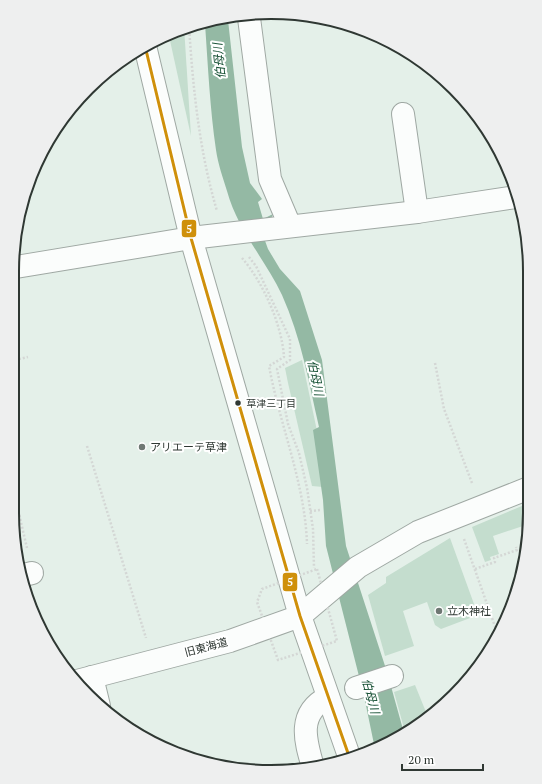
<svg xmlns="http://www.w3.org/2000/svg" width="542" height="784" font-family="'PT Serif','Noto Sans JP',serif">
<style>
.green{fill:#c4ddce}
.water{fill:#94b9a4}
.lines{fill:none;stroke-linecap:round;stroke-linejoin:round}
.minor-casing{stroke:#9fa8a3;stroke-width:24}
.major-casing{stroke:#9fa8a3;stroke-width:24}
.path{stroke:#d4d7d5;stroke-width:2.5;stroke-dasharray:2 2;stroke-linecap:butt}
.minor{stroke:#fbfdfc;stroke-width:22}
.major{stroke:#fbfdfc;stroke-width:22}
.bus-1-casing{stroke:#fff;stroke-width:6}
.bus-1{stroke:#cf900a;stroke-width:3}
.bus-dot{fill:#2f3833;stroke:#fff;stroke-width:1.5}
.poi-dot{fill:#6e7873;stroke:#fff;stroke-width:1.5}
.labels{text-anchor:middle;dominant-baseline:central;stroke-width:4;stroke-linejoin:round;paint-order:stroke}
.bus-label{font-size:10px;fill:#2f3833;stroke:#fff;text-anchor:start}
.poi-label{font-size:11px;fill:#2f3833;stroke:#fff;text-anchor:start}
.street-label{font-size:11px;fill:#2f3833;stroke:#fff}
.water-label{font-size:12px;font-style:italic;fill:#165034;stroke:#fff}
.rim{fill:none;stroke:#2f3833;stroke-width:2}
.line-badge{stroke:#fff;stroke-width:1.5}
.badge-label{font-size:11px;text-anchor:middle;font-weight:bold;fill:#fff}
</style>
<rect width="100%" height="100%" fill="#e4f0e9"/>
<g class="green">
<path d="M 184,28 L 185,42 L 191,136 L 169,36 Z"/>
<path d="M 302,360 L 320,445 L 323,487 L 312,486 L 288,383 L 285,368 Z"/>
<path d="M 529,503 L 529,533 L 526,525 L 493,536 L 499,554 L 490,557 L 491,560 L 485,562 L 472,527 Z"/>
<path d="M 450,538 L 478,615 L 441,629 L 435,625 L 427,602 L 403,611 L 414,646 L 385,656 L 368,595 L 386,583 L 386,577 Z"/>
<path d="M 415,685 L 428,717 L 405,732 L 394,692 Z"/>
</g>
<path class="water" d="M 228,20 L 242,147 L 250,183 L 262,199 L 258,202 L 263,219 L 273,214 L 264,238 L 268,249 L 280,269 L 300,291 L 322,360 L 346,546 L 387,672 L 404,733 L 385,745 L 375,749 L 364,696 L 326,546 L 323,500 L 313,430 L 319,427 C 309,383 301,337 282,295 C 265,259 238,231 227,191 C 223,178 218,164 216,150 C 210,109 208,66 205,24 Z"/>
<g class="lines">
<defs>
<g id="minor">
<path d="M 249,18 L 270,179 L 290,226"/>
<path d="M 403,114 L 417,212"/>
<path d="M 16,267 L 191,238 L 417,212 L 516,197"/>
<path d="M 20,576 L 32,573"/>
<path d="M 92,677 L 99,706"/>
<path d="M 77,681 L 230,641 L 300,616 L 358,567 L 418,532 L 529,488"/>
<path d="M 356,688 L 392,676"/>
<path d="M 313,767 C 305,740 297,713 328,697"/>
</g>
<path id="major" d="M 146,50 L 191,238 L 300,616 L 349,756"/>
</defs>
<use href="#minor" class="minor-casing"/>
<use href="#major" class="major-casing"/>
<g class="path">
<path d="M 189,26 C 193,88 199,150 217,211"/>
<path d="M 249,257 L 256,266 L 290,339 L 290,360 L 277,369 L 288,424 L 299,453 L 307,488 L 313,529 L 314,568"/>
<path d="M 242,258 C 263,282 282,325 284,357 L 269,366 C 280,426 305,483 307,544"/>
<path d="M 15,360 L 28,357"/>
<path d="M 435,363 L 444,409 L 472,483"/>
<path d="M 87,446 L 146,638"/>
<path d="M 12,484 L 27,548"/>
<path d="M 310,511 L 321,510"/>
<path d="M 464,539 L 498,635"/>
<path d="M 317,569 L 337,641 L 278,660 L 257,602 L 262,589 Z"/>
<path d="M 475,569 L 495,562 L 494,558 L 517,550 L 516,547"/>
</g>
<use href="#minor" class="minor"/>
<use href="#major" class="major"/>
<defs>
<path id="bus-1" d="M 146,50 L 191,238 L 300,616 L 349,756"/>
</defs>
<use href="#bus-1" class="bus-1-casing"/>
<use href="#bus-1" class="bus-1"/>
</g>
<circle class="bus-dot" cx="238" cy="403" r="3.5"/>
<g class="poi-dot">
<circle cx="142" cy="447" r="4"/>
<circle cx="439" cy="611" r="4"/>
</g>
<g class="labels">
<g class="bus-label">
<text x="246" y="403">草津三丁目</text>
</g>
<g class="poi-label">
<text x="150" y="447">アリエーテ草津</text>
<text x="447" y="611">立木神社</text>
</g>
<g class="street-label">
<text transform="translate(206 647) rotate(-15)">旧東海道</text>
</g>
<g class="water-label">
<text transform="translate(219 61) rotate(-96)">伯母川</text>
<text transform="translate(316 378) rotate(78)">伯母川</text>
<text transform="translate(371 696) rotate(75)">伯母川</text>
</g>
</g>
<path d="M0 0H542V784H0ZM271 19H271A252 252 0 0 1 523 271V513A252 252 0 0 1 271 765H271A252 252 0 0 1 19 513V271A252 252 0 0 1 271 19Z" fill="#eeefef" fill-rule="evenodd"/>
<path class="rim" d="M271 19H271A252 252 0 0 1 523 271V513A252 252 0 0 1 271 765H271A252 252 0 0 1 19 513V271A252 252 0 0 1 271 19Z"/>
<g class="line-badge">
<rect x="181" y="219" width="16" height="19" rx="4" fill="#cf900a"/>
<rect x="282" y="572" width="16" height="20" rx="4" fill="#cf900a"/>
</g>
<g class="badge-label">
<text x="189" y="233">5</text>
<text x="290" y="586">5</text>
</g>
<path d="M402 764v6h81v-6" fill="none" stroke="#2f3833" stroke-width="2"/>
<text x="408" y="764" font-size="12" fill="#2f3833" stroke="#ffffff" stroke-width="3" paint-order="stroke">20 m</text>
</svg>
